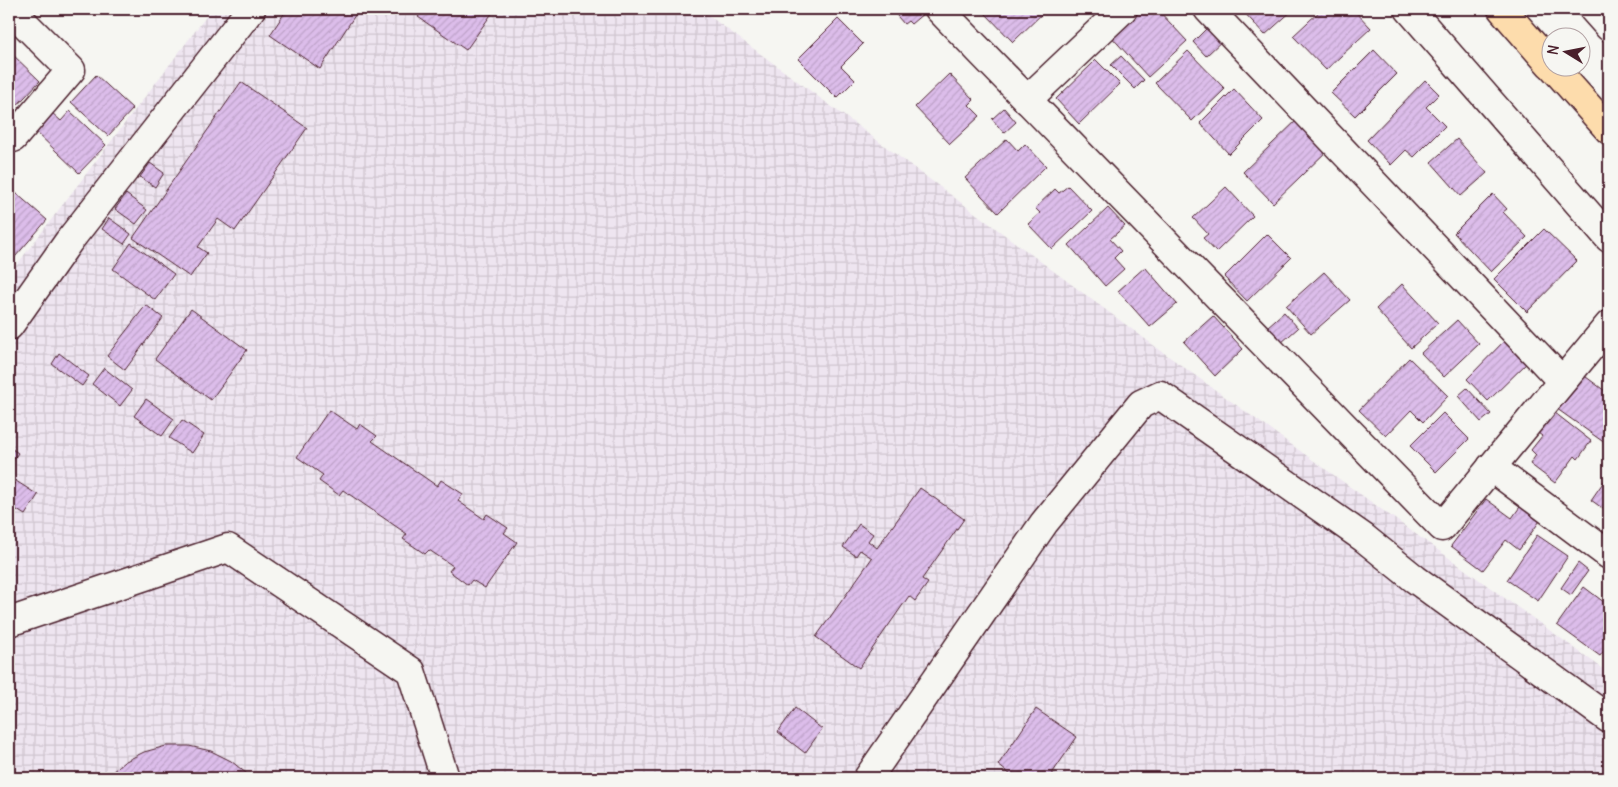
<svg xmlns="http://www.w3.org/2000/svg" width="1618" height="787" font-family="Delius,sans-serif">
<style>
.industrial{fill:url(#industrial-grid)}
.building{fill:url(#building-hatch);stroke:#4a1f2b}
.lines{fill:none;stroke-linecap:round;stroke-linejoin:round}
.minor-casing{stroke:#4a1f2b;stroke-width:31}
.trunk-casing{stroke:#4a1f2b;stroke-width:31}
.minor{stroke:#f6f6f2;stroke-width:28}
.trunk{stroke:#fddcac;stroke-width:28}
</style>
<defs>
<pattern id="industrial-grid" width="8" height="8" patternUnits="userSpaceOnUse" patternTransform="scale(1.25)"><rect width="8" height="8" fill="#eee5f0"/><path d="M0 4h8M4 0v8" fill="none" stroke="#cec4ce"/></pattern>
<pattern id="building-hatch" width="6" height="6" patternUnits="userSpaceOnUse" patternTransform="scale(1.25)"><rect width="6" height="6" fill="#dcbdea"/><path d="M-1 1l2-2M0 6l6-6M5 7l2-2" fill="none" stroke="#bea2c9"/></pattern>
</defs>
<rect width="100%" height="100%" fill="#f6f6f2"/>
<filter id="ink" filterUnits="userSpaceOnUse"><feTurbulence type="fractalNoise" baseFrequency=".02" numOctaves="2"/><feDisplacementMap in="SourceGraphic" scale="10" xChannelSelector="R" yChannelSelector="G"/><feConvolveMatrix kernelMatrix="1 2 1 2 8 2 1 2 1" color-interpolation-filters="sRGB"/></filter>
<g filter="url(#ink)">
<path class="industrial" d="M 212,9 L 700,9 L 1164,353 L 1609,673 L 1609,778 L 9,778 L 9,275 Z"/>
<g class="building">
<path d="M 287,9 L 359,9 L 320,69 L 270,35 Z"/>
<path d="M 424,9 L 495,9 L 466,50 L 418,17 Z"/>
<path d="M 891,9 L 921,9 L 924,13 L 911,24 L 908,21 L 904,24 Z"/>
<path d="M 987,9 L 1047,9 L 1013,42 L 984,12 Z"/>
<path d="M 1135,9 L 1157,9 L 1187,41 L 1148,77 L 1108,33 Z"/>
<path d="M 1241,9 L 1294,9 L 1265,35 Z"/>
<path d="M 1322,9 L 1353,9 L 1371,28 L 1326,70 L 1293,36 Z"/>
<path d="M 838,19 L 863,44 L 841,66 L 855,80 L 837,98 L 798,59 Z"/>
<path d="M 1213,22 L 1227,36 L 1206,56 L 1193,42 Z"/>
<path d="M 1374,50 L 1397,74 L 1355,116 L 1331,93 Z"/>
<path d="M 9,51 L 40,81 L 9,114 Z"/>
<path d="M 1188,51 L 1225,89 L 1192,121 L 1155,83 Z"/>
<path d="M 1121,56 L 1144,80 L 1135,89 L 1111,65 Z"/>
<path d="M 1096,60 L 1120,84 L 1079,124 L 1056,99 Z"/>
<path d="M 949,74 L 974,100 L 969,105 L 980,116 L 950,144 L 915,107 Z"/>
<path d="M 96,75 L 133,109 L 108,136 L 71,102 Z"/>
<path d="M 1425,80 L 1439,94 L 1426,107 L 1445,126 L 1414,157 L 1406,150 L 1391,165 L 1367,140 Z"/>
<path d="M 241,82 L 307,128 L 235,231 L 218,219 L 198,247 L 207,253 L 190,277 L 133,238 Z"/>
<path d="M 1234,89 L 1263,120 L 1229,154 L 1200,123 Z"/>
<path d="M 1004,108 L 1016,122 L 1004,133 L 992,119 Z"/>
<path d="M 70,111 L 106,145 L 79,173 L 34,130 L 51,112 L 61,121 Z"/>
<path d="M 1300,117 L 1330,148 L 1273,203 L 1243,172 Z"/>
<path d="M 1007,139 L 1018,151 L 1025,144 L 1046,166 L 998,213 L 965,178 Z"/>
<path d="M 1457,139 L 1487,173 L 1461,196 L 1431,162 Z"/>
<path d="M 150,163 L 164,173 L 155,187 L 140,177 Z"/>
<path d="M 1068,186 L 1092,211 L 1052,249 L 1028,224 L 1040,213 L 1035,208 L 1055,189 L 1059,193 Z"/>
<path d="M 9,187 L 47,220 L 9,264 Z"/>
<path d="M 1226,187 L 1253,216 L 1216,252 L 1203,238 L 1208,234 L 1193,218 Z"/>
<path d="M 126,194 L 147,210 L 136,224 L 115,209 Z"/>
<path d="M 1493,194 L 1507,209 L 1503,212 L 1527,237 L 1491,272 L 1454,233 Z"/>
<path d="M 1108,208 L 1125,226 L 1110,239 L 1121,251 L 1114,258 L 1124,269 L 1105,286 L 1069,245 Z"/>
<path d="M 109,218 L 131,234 L 124,244 L 102,229 Z"/>
<path d="M 1544,229 L 1577,261 L 1527,312 L 1494,279 Z"/>
<path d="M 1267,234 L 1291,258 L 1247,301 L 1224,277 Z"/>
<path d="M 131,243 L 174,274 L 155,300 L 113,269 Z"/>
<path d="M 1145,267 L 1177,304 L 1150,327 L 1118,291 Z"/>
<path d="M 1324,272 L 1350,300 L 1311,334 L 1286,306 Z"/>
<path d="M 1402,284 L 1438,323 L 1411,348 L 1376,309 Z"/>
<path d="M 146,305 L 163,318 L 125,370 L 107,356 Z"/>
<path d="M 191,309 L 247,350 L 211,400 L 155,359 Z"/>
<path d="M 1284,312 L 1298,328 L 1281,343 L 1267,327 Z"/>
<path d="M 1213,316 L 1243,349 L 1215,376 L 1184,342 Z"/>
<path d="M 1457,320 L 1479,344 L 1444,377 L 1421,353 Z"/>
<path d="M 1509,336 L 1531,359 L 1488,401 L 1467,379 Z"/>
<path d="M 1609,347 L 1609,363 L 1601,357 Z"/>
<path d="M 59,353 L 89,376 L 82,386 L 52,364 Z"/>
<path d="M 1409,358 L 1448,396 L 1423,422 L 1411,410 L 1386,436 L 1359,410 Z"/>
<path d="M 104,368 L 132,390 L 120,406 L 92,384 Z"/>
<path d="M 1578,371 L 1609,394 L 1609,446 L 1553,406 Z"/>
<path d="M 1467,388 L 1491,414 L 1481,422 L 1458,396 Z"/>
<path d="M 146,399 L 174,419 L 162,436 L 134,416 Z"/>
<path d="M 1550,409 L 1591,441 L 1578,459 L 1575,456 L 1555,483 L 1530,464 L 1536,455 L 1531,450 L 1542,436 L 1534,430 Z"/>
<path d="M 329,410 L 357,429 L 360,424 L 377,436 L 372,441 L 437,486 L 441,480 L 463,494 L 458,501 L 484,519 L 487,514 L 508,528 L 504,533 L 517,542 L 485,588 L 472,580 L 468,585 L 449,571 L 453,566 L 429,550 L 425,554 L 403,539 L 407,534 L 343,490 L 339,495 L 319,481 L 323,475 L 297,457 Z"/>
<path d="M 1443,413 L 1469,439 L 1436,472 L 1410,446 Z"/>
<path d="M 182,420 L 204,435 L 192,453 L 169,438 Z"/>
<path d="M 9,447 L 18,453 L 9,466 Z"/>
<path d="M 1609,474 L 1609,513 L 1591,500 Z"/>
<path d="M 16,481 L 38,495 L 25,515 L 9,505 L 9,493 Z"/>
<path d="M 920,488 L 964,519 L 922,579 L 928,583 L 915,601 L 909,596 L 859,668 L 816,637 L 872,558 L 860,550 L 856,556 L 843,547 L 859,524 L 873,534 L 868,541 L 877,548 Z"/>
<path d="M 1486,499 L 1512,518 L 1522,504 L 1542,518 L 1519,550 L 1506,540 L 1483,570 L 1451,546 Z"/>
<path d="M 1537,535 L 1568,556 L 1538,601 L 1507,580 Z"/>
<path d="M 1578,563 L 1588,571 L 1571,595 L 1561,588 Z"/>
<path d="M 1584,587 L 1609,606 L 1609,646 L 1608,645 L 1600,656 L 1557,625 Z"/>
<path d="M 795,708 L 822,729 L 805,753 L 778,732 Z"/>
<path d="M 1036,709 L 1077,737 L 1049,778 L 1015,778 L 998,765 Z"/>
<path d="M 166,746 L 189,746 L 211,751 L 231,761 L 252,778 L 105,778 L 124,762 L 144,752 Z"/>
</g>
<g class="lines">
<defs>
<g id="minor">
<path d="M 10,9 L 71,70 L 13,138"/>
<path d="M 939,9 L 1442,527 L 1609,325"/>
<path d="M 1208,9 L 1562,381"/>
<path d="M 1409,9 L 1609,238"/>
<path d="M 1593,9 L 1609,27"/>
<path d="M 1027,100 L 1123,9"/>
<path d="M 9,326 L 69,241 L 251,9"/>
<path d="M 1491,467 L 1609,555"/>
<path d="M 9,622 L 228,548 L 411,671 L 445,778"/>
<path d="M 868,778 L 1044,523 L 1141,404 L 1160,395 L 1364,538 L 1415,579 L 1609,719"/>
</g>
<g id="trunk">
<path d="M 1502,9 L 1550,64"/>
<path d="M 1554,68 L 1609,130"/>
</g>
</defs>
<use href="#minor" class="minor-casing"/>
<use href="#trunk" class="trunk-casing"/>
<use href="#minor" class="minor"/>
<use href="#trunk" class="trunk"/>
</g>
</g>
<rect width="1618" height="787" fill="none" stroke="#f6f6f2" stroke-width="30"/>
<rect x="15" y="15" width="1588" height="757" fill="none" stroke="#4a1f2b" stroke-width="2" filter="url(#ink)"/>
<g transform="translate(1566 52) rotate(280)"><circle r="24" fill="#f6f6f2" stroke="#b1a0a2"/>
<path d="M0-4L9 19L0 12L-9 19Z" fill="#4a1f2b"/>
<text y="-8" font-size="14" font-weight="bold" text-anchor="middle" fill="#4a1f2b">N</text>
</g>
</svg>
